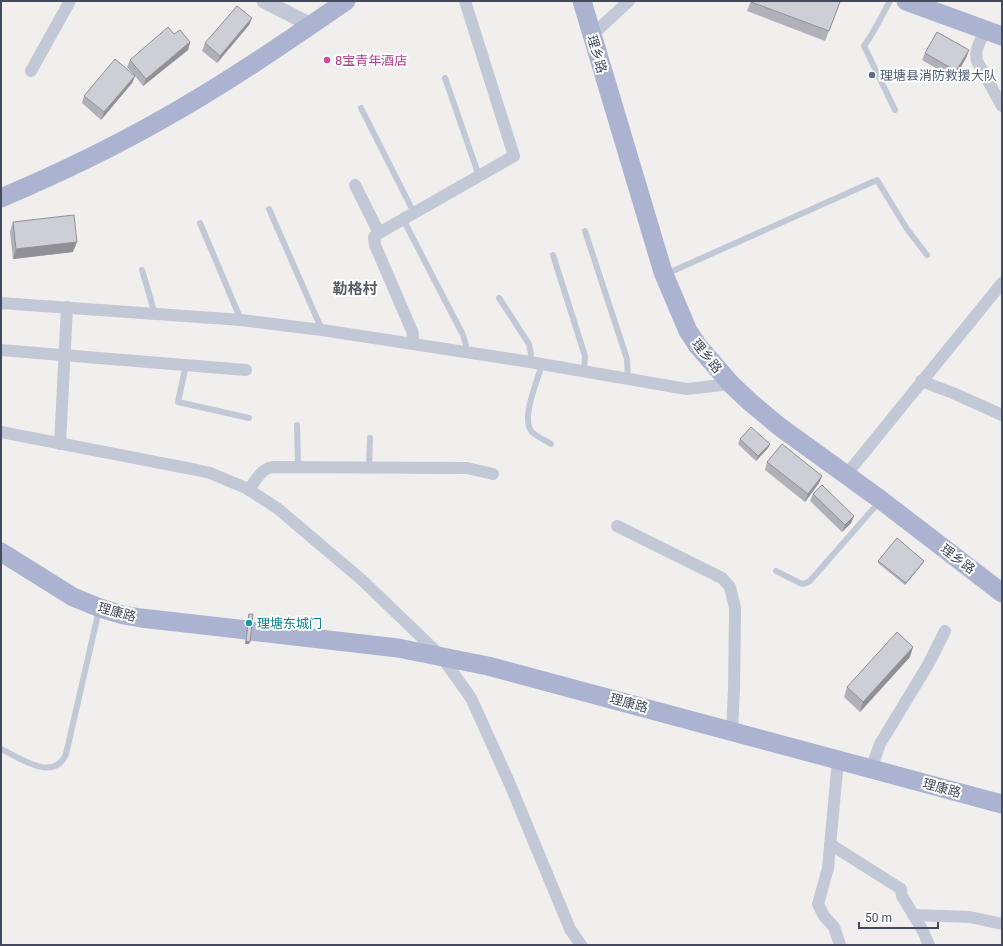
<svg xmlns="http://www.w3.org/2000/svg" width="1003" height="946" font-family="Roboto,'Noto Sans SC',sans-serif">
<style>
.lines{fill:none;stroke-linecap:round;stroke-linejoin:round}
.service{stroke:#c3c8d7;stroke-width:6}
.minor{stroke:#c3c8d7;stroke-width:12}
.tertiary{stroke:#c3c8d7;stroke-width:15}
.primary{stroke:#abb3d0;stroke-width:19}
.wall{fill:#b0b1b8}
.shaded-wall{fill:#909096}
.building{fill:#cdced6;stroke:#909096}
.hotel-dot{fill:#d1479c;stroke:#fff;stroke-width:1.5}
.service-dot{fill:#5c6f8a;stroke:#fff;stroke-width:1.5}
.culture-dot{fill:#0f9aa8;stroke:#fff;stroke-width:1.5}
.labels{text-anchor:middle;dominant-baseline:central;stroke-width:4;stroke-linejoin:round;paint-order:stroke}
.street-label{font-size:13px;fill:#444a5d;stroke:#fff}
.hotel-label{font-size:13px;fill:#b23c85;stroke:#fff;text-anchor:start}
.service-label{font-size:13px;fill:#4e5e75;stroke:#fff;text-anchor:start}
.culture-label{font-size:13px;fill:#0d838f;stroke:#fff;text-anchor:start}
.quarter-label{font-size:15px;font-weight:bold;fill:#5a5b64;stroke:#fff}
</style>
<rect width="100%" height="100%" fill="#f1eeee"/>
<g class="lines">
<g class="service">
<path d="M 890,1 L 872,34 L 864,46 L 895,110"/>
<path d="M 445,78 L 479,176"/>
<path d="M 361,108 L 414,213"/>
<path d="M 269,209 L 322,330"/>
<path d="M 403,219 L 463,335 L 466,345 L 465,352"/>
<path d="M 200,223 L 241,320"/>
<path d="M 585,231 L 627,359 L 628,379"/>
<path d="M 553,255 L 585,356 L 584,371"/>
<path d="M 142,270 L 155,314"/>
<path d="M 666,274 L 877,180 L 907,229 L 927,255"/>
<path d="M 499,298 L 529,344 L 531,354 L 530,362"/>
<path d="M 542,364 C 538,380 520,419 532,432 C 537,437 545,440 551,444"/>
<path d="M 186,365 L 178,402 L 249,418"/>
<path d="M 297,425 L 298,467"/>
<path d="M 369,468 L 370,438"/>
<path d="M 776,571 L 802,584 L 806,583 L 810,581 L 880,501"/>
<path d="M 1,749 C 20,758 54,783 66,754 L 99,610"/>
</g>
<g class="minor">
<path d="M 986,30 C 981,40 974,49 977,61 L 1002,106"/>
<path d="M 592,35 L 629,1"/>
<path d="M 31,71 L 70,1"/>
<path d="M 355,185 L 379,233"/>
<path d="M 1,303 L 241,320 L 322,330 L 530,362 L 675,387 L 687,389 L 731,384"/>
<path d="M 412,344 L 413,334 L 412,331 L 375,245 L 374,237 L 379,233 L 514,156 L 465,1"/>
<path d="M 1,350 L 246,370"/>
<path d="M 921,381 L 953,393 L 1002,415"/>
<path d="M 1,432 L 197,470 L 210,473 L 246,488 L 277,508 L 362,580 L 441,656 L 471,698 L 509,782 L 570,929 L 581,945"/>
<path d="M 60,444 L 67,307"/>
<path d="M 846,475 L 1002,283"/>
<path d="M 249,490 C 255,481 260,470 272,467 L 467,468 L 493,474"/>
<path d="M 617,526 L 722,578 L 730,587 L 735,608 L 734,689 L 732,731"/>
<path d="M 838,760 L 828,868 L 818,904 L 824,916 L 834,927 L 840,945"/>
<path d="M 871,769 L 880,744 L 929,663 L 945,631"/>
<path d="M 830,844 L 901,889 L 902,896 L 923,931 L 929,945"/>
<path d="M 913,915 L 970,917 L 1002,924"/>
</g>
<path class="tertiary" d="M 264,1 L 311,25"/>
<g class="primary">
<path d="M 582,1 L 663,272 L 688,331 L 698,346 L 731,384 L 750,402 L 780,427 L 881,500 L 1002,593"/>
<path d="M 906,1 L 1002,36"/>
<path d="M 1,198 C 55,175 108,150 159,121 C 224,85 285,43 346,1"/>
<path d="M 1,552 L 73,597 L 100,608 L 123,615 L 141,618 L 247,630"/>
<path d="M 250,631 L 398,648 L 488,666 L 1002,804"/>
</g>
</g>
<g class="wall">
<path d="M 751,1 L 840,2 L 825,41 L 747,11 Z"/>
<path d="M 252,18 L 249,25 L 217,63 L 202,51 L 205,43 Z"/>
<path d="M 174,34 L 190,42 L 188,50 L 143,86 L 135,76 L 132,83 L 101,120 L 82,103 L 84,96 L 134,75 L 127,67 L 130,60 Z"/>
<path d="M 969,50 L 966,58 L 954,79 L 922,60 L 925,53 Z"/>
<path d="M 13,222 L 73,252 L 13,259 L 10,232 Z"/>
<path d="M 740,439 L 770,444 L 768,448 L 756,461 L 738,444 Z"/>
<path d="M 767,462 L 822,476 L 819,483 L 805,502 L 765,470 Z"/>
<path d="M 813,494 L 854,516 L 851,523 L 842,532 L 810,501 Z"/>
<path d="M 878,561 L 923,563 L 905,585 L 878,563 Z"/>
<path d="M 249,614 L 249,644 L 245,644 L 248,616 Z"/>
<path d="M 910,657 L 860,712 L 844,697 L 847,687 Z"/>
</g>
<g class="shaded-wall">
<path d="M 252,18 L 249,25 L 217,63 L 220,56 Z"/>
<path d="M 190,42 L 188,50 L 143,86 L 146,79 Z"/>
<path d="M 969,50 L 966,58 L 954,79 L 956,71 Z"/>
<path d="M 135,76 L 132,83 L 101,120 L 104,112 Z"/>
<path d="M 77,242 L 73,252 L 13,259 L 16,249 Z"/>
<path d="M 770,444 L 768,448 L 756,461 L 758,456 Z"/>
<path d="M 822,476 L 819,483 L 805,502 L 808,494 Z"/>
<path d="M 854,516 L 851,523 L 842,532 L 845,525 Z"/>
<path d="M 924,561 L 923,563 L 905,585 L 906,583 Z"/>
<path d="M 246,641 L 250,642 L 249,644 L 245,644 Z"/>
<path d="M 913,647 L 910,657 L 860,712 L 863,702 Z"/>
</g>
<g class="building">
<path d="M 751,1 L 838,1 L 840,2 L 829,31 L 751,2 Z"/>
<path d="M 237,6 L 252,18 L 220,56 L 205,43 Z"/>
<path d="M 168,27 L 174,34 L 180,30 L 190,42 L 146,79 L 130,60 Z"/>
<path d="M 937,32 L 969,50 L 956,71 L 925,53 Z"/>
<path d="M 115,59 L 135,76 L 104,112 L 84,96 Z"/>
<path d="M 74,215 L 77,242 L 16,249 L 13,222 Z"/>
<path d="M 751,427 L 770,444 L 758,456 L 740,439 Z"/>
<path d="M 782,444 L 822,476 L 808,494 L 767,462 Z"/>
<path d="M 822,485 L 854,516 L 845,525 L 813,494 Z"/>
<path d="M 897,538 L 924,561 L 906,583 L 878,561 Z"/>
<path d="M 249,614 L 253,614 L 250,642 L 246,641 Z"/>
<path d="M 897,632 L 913,647 L 863,702 L 847,687 Z"/>
</g>
<circle class="hotel-dot" cx="327" cy="60" r="4"/>
<circle class="service-dot" cx="872" cy="75" r="4"/>
<circle class="culture-dot" cx="249" cy="623" r="4"/>
<g class="labels">
<g class="street-label">
<text transform="translate(597 54) rotate(74)">理乡路</text>
<text transform="translate(707 356) rotate(51)">理乡路</text>
<text transform="translate(958 559) rotate(37)">理乡路</text>
<text transform="translate(117 612) rotate(15)">理康路</text>
<text transform="translate(629 703) rotate(15)">理康路</text>
<text transform="translate(942 788) rotate(15)">理康路</text>
</g>
<g class="hotel-label">
<text x="335" y="60">8宝青年酒店</text>
</g>
<g class="service-label">
<text x="880" y="75">理塘县消防救援大队</text>
</g>
<g class="culture-label">
<text x="257" y="623">理塘东城门</text>
</g>
<g class="quarter-label">
<text x="355" y="289">勒格村</text>
</g>
</g>
<rect width="1003" height="946" fill="none" stroke="#444a5d" stroke-width="4"/>
<path d="M859 922v6h79v-6" fill="none" stroke="#444a5d" stroke-width="2"/>
<text x="865" y="922" font-size="12" fill="#444a5d" stroke="#ffffff" stroke-width="3" paint-order="stroke">50 m</text>
</svg>
